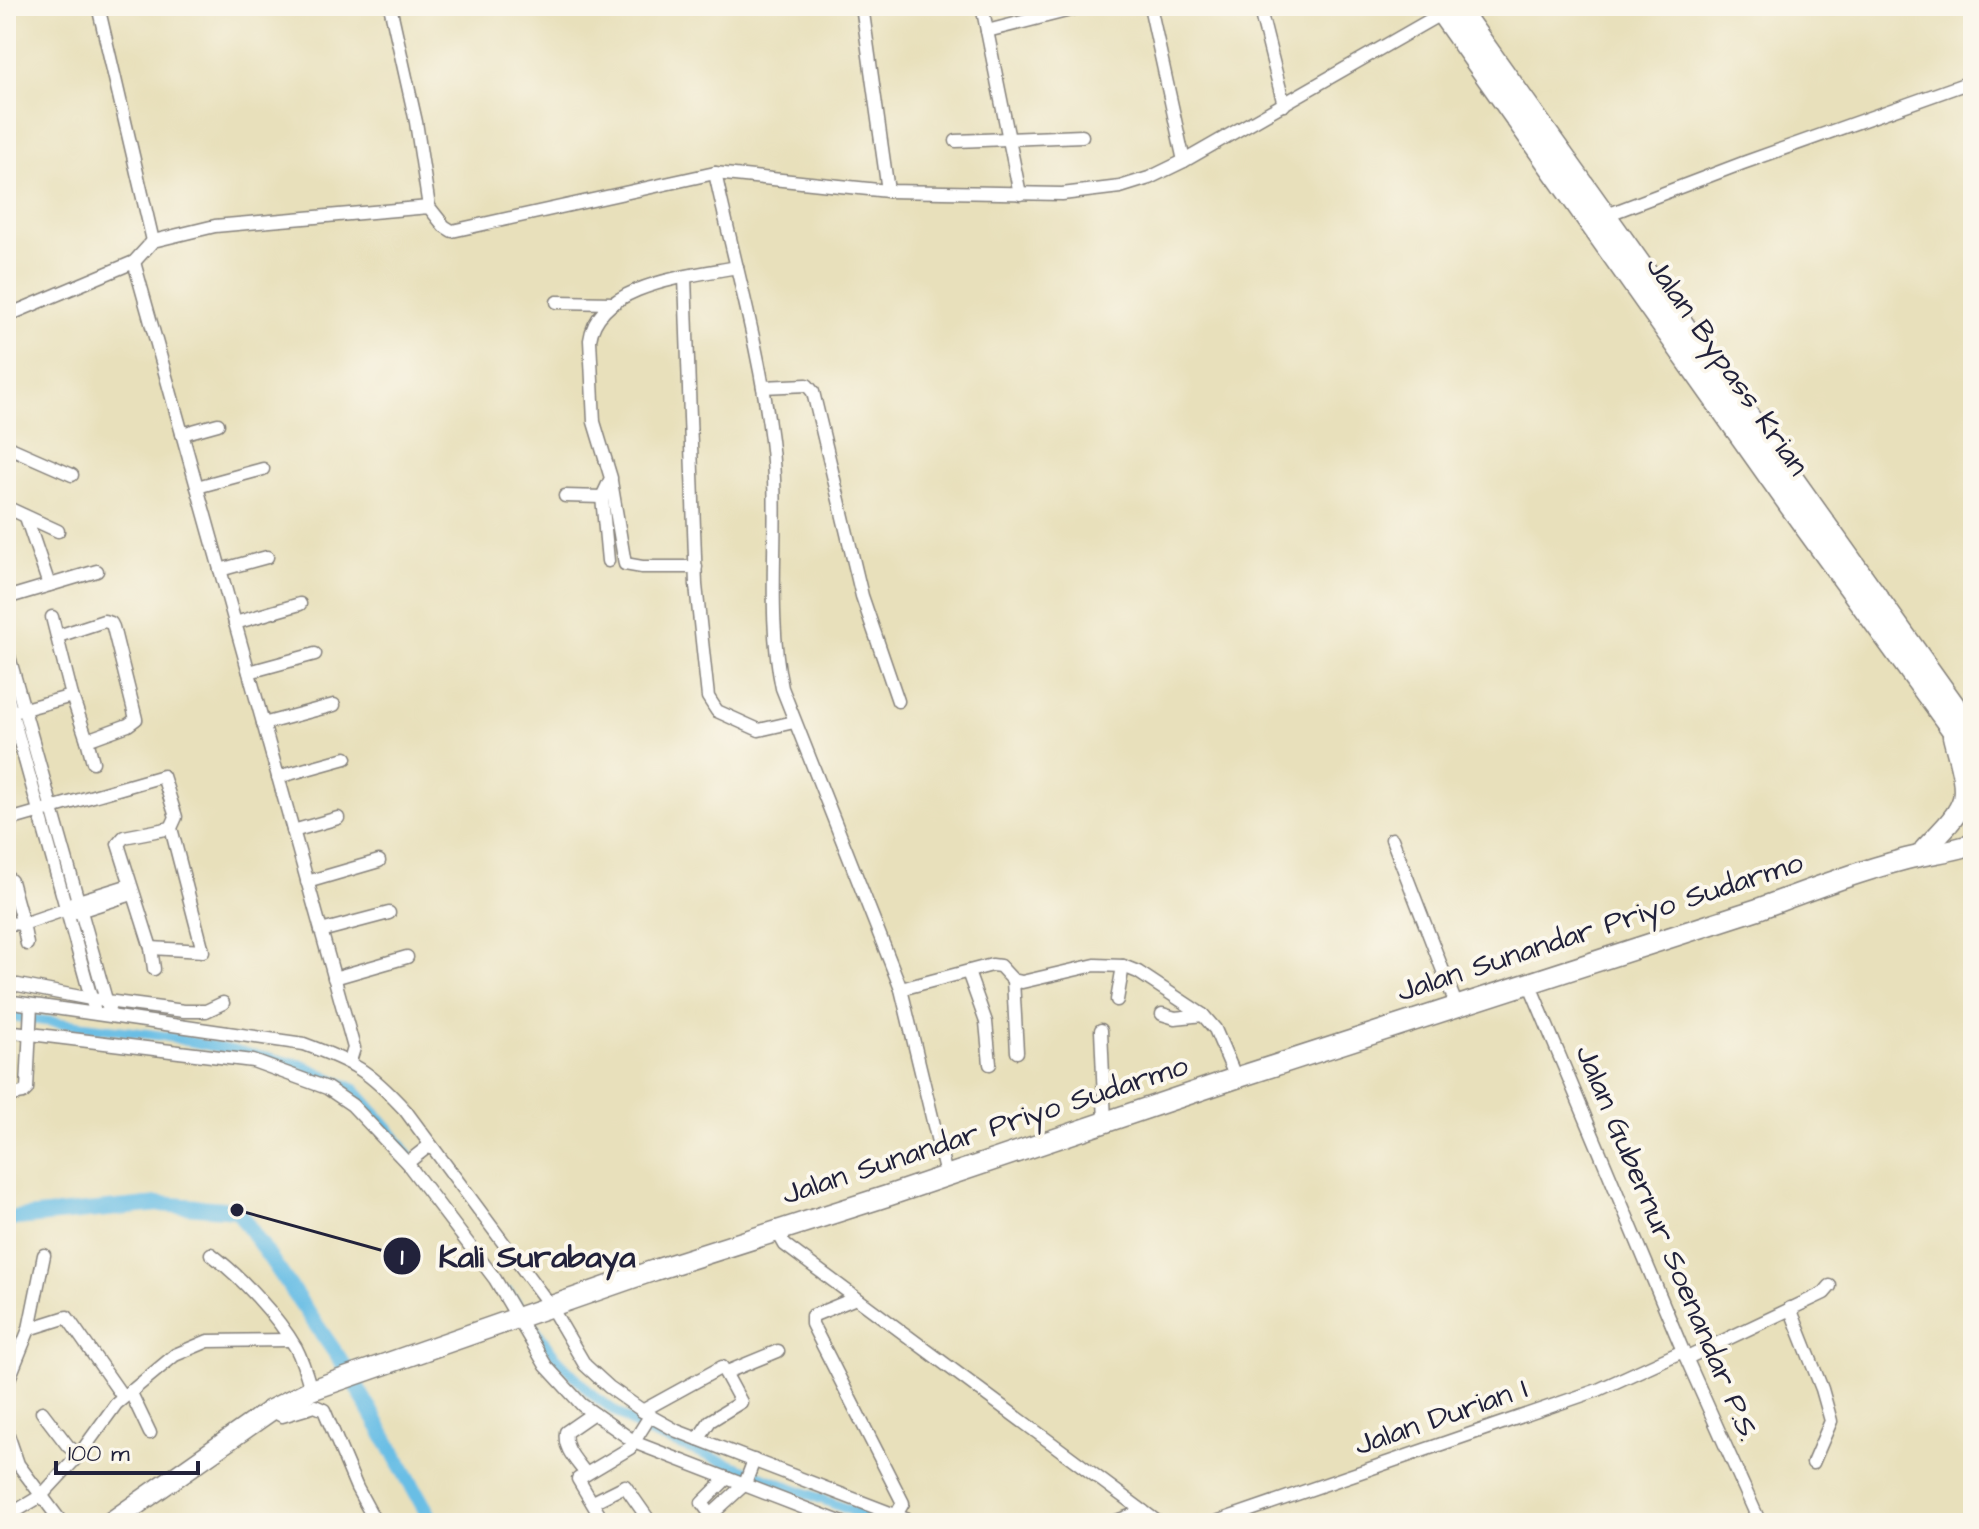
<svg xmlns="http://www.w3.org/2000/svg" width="1979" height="1529" font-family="'Architects Daughter',sans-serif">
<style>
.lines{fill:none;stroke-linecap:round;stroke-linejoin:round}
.canal{stroke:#69bee5;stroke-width:10}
.river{stroke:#69bee5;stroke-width:16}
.minor-casing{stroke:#85817b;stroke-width:15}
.highway-casing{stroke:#85817b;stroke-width:23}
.minor{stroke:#fff;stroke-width:12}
.highway{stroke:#fff;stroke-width:20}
.labels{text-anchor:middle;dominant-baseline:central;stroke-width:8;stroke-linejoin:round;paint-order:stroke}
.street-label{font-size:30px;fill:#22223b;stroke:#fbf7ec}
.leader{fill:none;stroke:#22223b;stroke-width:3}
.callout-dot{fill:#22223b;stroke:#fbf7ec;stroke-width:3}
.mark-label{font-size:24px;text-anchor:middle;font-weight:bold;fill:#fff}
.callout-label{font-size:32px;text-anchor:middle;font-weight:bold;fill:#22223b;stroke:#fbf7ec;stroke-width:8;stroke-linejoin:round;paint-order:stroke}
</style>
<rect width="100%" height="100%" fill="#fbf7ec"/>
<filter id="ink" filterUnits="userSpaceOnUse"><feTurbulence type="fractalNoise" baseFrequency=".0125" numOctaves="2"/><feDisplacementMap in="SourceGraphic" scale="16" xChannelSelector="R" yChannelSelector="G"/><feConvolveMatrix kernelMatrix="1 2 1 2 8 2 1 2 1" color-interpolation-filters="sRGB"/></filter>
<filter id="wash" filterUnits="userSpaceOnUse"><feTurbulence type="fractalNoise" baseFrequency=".006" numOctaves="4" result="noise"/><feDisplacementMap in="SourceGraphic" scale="32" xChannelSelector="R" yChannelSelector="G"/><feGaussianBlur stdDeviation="1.8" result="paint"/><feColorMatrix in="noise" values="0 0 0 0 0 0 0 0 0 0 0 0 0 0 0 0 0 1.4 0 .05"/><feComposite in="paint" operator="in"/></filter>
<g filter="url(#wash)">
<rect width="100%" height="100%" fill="#e8e0bb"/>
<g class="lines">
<g class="canal">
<path d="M 6,1016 L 164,1036 L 303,1065 L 355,1089 L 390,1129 L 416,1165"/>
<path d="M 508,1292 L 557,1358 L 594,1396 L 643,1431 L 884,1523"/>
</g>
<path class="river" d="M 6,1219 L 159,1204 L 237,1210 L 348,1371 L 433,1523"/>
</g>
</g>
<g filter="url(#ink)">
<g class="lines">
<defs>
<g id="minor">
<path d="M 98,6 L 153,241"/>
<path d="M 390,6 L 416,122 L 429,207"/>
<path d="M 862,6 L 888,191"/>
<path d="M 982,6 L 1020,194"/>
<path d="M 1150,6 L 1184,161"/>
<path d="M 1259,6 L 1284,105"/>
<path d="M 987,31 L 1086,6"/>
<path d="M 956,141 L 1082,136"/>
<path d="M 715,173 C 734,261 760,350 771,440 C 781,522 765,607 782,688 L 901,989 L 946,1175"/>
<path d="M 1604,216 L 1743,163 L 1973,81"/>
<path d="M 134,262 L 354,1048 L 350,1061"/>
<path d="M 685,277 L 696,585 L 708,697 L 717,711 L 759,730 L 794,722"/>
<path d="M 557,302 L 612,303"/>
<path d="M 6,316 L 134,262 L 153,241 L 215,226 L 429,207 L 444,226 L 452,231 L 715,173 L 888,191 L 1062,194 L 1120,187 L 1149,178 L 1184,161 L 1444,12"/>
<path d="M 763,387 L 807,385 L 813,392 L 862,596 L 898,701"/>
<path d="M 182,434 L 218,424"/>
<path d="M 6,446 L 72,475"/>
<path d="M 611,481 L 625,564 L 642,567 L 696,567"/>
<path d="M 197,487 L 263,469"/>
<path d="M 565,496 L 602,497"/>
<path d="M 6,507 L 58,531"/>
<path d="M 26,517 L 49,585"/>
<path d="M 608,561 L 602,497 L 611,478 L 594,422 L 590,340 C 598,283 692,276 737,267"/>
<path d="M 220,570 L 267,557"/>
<path d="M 6,598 L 97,571"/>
<path d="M 235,623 L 300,604"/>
<path d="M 58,636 L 104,621 L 111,623 L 113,627 L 136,719 L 128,725 L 87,740 L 93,762"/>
<path d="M 6,646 L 110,1014"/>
<path d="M 249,672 L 315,654"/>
<path d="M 6,692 L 95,1012"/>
<path d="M 72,696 L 87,740"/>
<path d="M 17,711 L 72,696 L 52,617"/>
<path d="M 263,724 L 334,705"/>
<path d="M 278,777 L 346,758"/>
<path d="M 6,821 L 163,776 L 176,817 L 171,828 L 203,951 L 151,948"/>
<path d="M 293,831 L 338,818"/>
<path d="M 1392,839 L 1457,1007"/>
<path d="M 6,876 L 11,881 L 23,924 L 6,923"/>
<path d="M 307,882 L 379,861"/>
<path d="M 72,903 L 130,885"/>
<path d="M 76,912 L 132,894"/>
<path d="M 321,931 L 389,913"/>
<path d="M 27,944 L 23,924 L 64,910"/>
<path d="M 154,969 L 151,948 L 118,844 L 124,837 L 171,828"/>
<path d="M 968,972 L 986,1022 L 990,1064"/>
<path d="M 334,978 L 407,957"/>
<path d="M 1013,980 L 1017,1052"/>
<path d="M 1529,983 L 1683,1351 L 1760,1523"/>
<path d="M 901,989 L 992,965 L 1000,966 L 1013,980 L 1022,982 L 1095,965 L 1123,966 L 1138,972 L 1203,1015 L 1215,1029 L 1236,1078"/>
<path d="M 6,991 L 11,986 L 18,985 L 91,999 L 184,1011 L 206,1011 L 223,1003"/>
<path d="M 1117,1000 L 1123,966"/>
<path d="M 6,1001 L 304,1044 C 355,1063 368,1070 405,1110 L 551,1307 L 585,1365 L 609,1387 L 650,1416 L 677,1431 L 916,1523"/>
<path d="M 1162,1014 L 1175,1018 L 1203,1015"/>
<path d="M 1101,1030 L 1105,1122"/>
<path d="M 6,1031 L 253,1061 L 327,1088 L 352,1105 L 407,1163 L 495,1279 L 546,1366 L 582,1405 L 636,1443 L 843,1523"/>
<path d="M 6,1096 L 23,1093 L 27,1089 L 31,1005"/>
<path d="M 407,1163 L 430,1145"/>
<path d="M 777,1231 L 785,1245 L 1159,1523"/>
<path d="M 211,1254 C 241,1277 277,1315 296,1348 C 303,1361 307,1376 311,1390"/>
<path d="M 856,1298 L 812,1316 L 812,1324 L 903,1503 L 896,1515"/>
<path d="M 1790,1308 L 1822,1389 L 1831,1421 L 1813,1463"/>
<path d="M 29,1329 L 67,1317 L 123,1397"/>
<path d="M 1687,1358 L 1824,1293 L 1830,1286"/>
<path d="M 727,1372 L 778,1351"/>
<path d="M 6,1386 L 29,1329 L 44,1255"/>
<path d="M 130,1391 L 150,1433"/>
<path d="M 271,1410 L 282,1416 L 315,1406 L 324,1410 L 357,1488 L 376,1523"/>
<path d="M 642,1411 L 722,1367 L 741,1402 L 710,1421 L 698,1439"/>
<path d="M 42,1412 L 68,1446 L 79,1455"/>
<path d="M 6,1429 L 18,1464 L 62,1523"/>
<path d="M 586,1474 C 577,1461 563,1449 566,1432 L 592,1414"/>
<path d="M 593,1502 L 625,1486 L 651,1523"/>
<path d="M 711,1515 L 745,1484 L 754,1460"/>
<path d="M 6,1517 L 41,1496 L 79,1455 L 116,1404 L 175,1355 L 208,1341 L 290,1340"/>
<path d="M 604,1523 L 578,1479 L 630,1448 L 650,1416"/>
<path d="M 717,1523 L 702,1503 L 727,1478"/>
<path d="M 1111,1523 L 1143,1511"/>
<path d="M 1213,1523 L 1598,1390 L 1683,1351"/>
</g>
<g id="highway">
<path d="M 1436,6 L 1791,508 L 1973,759"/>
<path d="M 1457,6 L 1973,731"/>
<path d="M 1924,850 C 1936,836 1958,818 1963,799 C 1967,781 1957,754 1953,736"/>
<path d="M 110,1523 L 271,1410 L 311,1390 L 655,1270 L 887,1196 L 1236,1078 L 1758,909 C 1807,891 1856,872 1906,859 C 1929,853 1951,852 1973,844"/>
</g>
</defs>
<use href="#minor" class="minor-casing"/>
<use href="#highway" class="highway-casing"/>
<use href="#minor" class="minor"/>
<use href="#highway" class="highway"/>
</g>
</g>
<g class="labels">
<g class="street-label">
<text transform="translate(1727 366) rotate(55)">Jalan Bypass Krian</text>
<text transform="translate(1600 927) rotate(-18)">Jalan Sunandar Priyo Sudarmo</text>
<text transform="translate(985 1130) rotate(-18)">Jalan Sunandar Priyo Sudarmo</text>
<text transform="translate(1667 1243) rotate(67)">Jalan Gubernur Soenandar P.S.</text>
<text transform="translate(1441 1417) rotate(-19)">Jalan Durian I</text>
</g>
</g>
<path class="leader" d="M237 1210L402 1256"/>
<g class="callout-dot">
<circle cx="237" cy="1210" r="8"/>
<circle cx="402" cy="1256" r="20"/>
</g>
<g class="mark-label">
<text x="402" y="1265">1</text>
</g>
<g class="callout-label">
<text x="537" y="1267">Kali Surabaya</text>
</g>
<rect width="1979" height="1529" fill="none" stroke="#fbf7ec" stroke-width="32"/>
<path d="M56 1461v12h142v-12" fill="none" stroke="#22223b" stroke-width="4"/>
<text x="68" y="1461" font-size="24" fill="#22223b" stroke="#fbf7ec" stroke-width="6" paint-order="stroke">100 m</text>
</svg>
